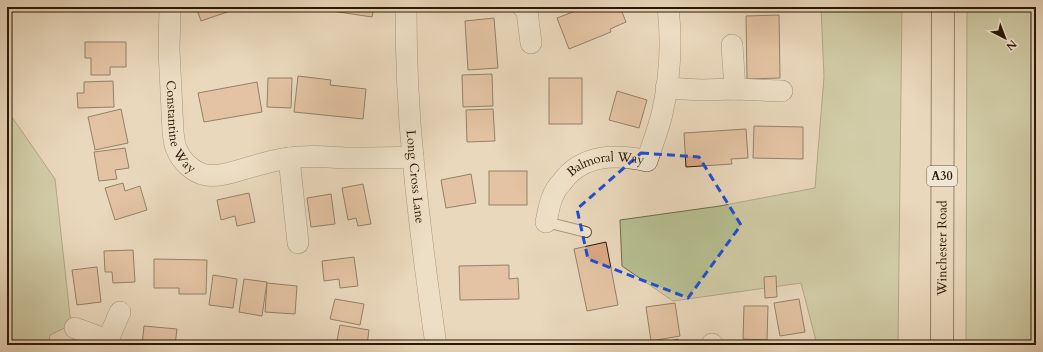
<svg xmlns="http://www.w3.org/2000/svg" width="1043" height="352" font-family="Cardo,serif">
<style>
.green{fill:#b6bf91;stroke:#706c4a}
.building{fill:#dca885;stroke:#2a1804}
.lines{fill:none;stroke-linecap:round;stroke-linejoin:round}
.lane-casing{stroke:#5a4832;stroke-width:12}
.street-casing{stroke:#5a4832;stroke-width:22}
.primary-casing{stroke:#2a1804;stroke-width:24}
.lane{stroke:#f1e6d3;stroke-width:10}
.street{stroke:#f1e6d3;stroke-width:21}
.primary{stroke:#ead8bc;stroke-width:22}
.marked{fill:none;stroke:#1d4ed8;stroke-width:3;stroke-dasharray:8 5;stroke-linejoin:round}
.labels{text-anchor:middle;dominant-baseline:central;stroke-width:4;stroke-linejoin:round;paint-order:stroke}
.shield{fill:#f1e6d3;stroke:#665642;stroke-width:1}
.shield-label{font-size:12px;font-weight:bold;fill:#2a1804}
.street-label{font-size:13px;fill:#2a1804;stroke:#f1e6d3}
</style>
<rect width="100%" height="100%" fill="#ead8bc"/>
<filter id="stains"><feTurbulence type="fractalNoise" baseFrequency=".005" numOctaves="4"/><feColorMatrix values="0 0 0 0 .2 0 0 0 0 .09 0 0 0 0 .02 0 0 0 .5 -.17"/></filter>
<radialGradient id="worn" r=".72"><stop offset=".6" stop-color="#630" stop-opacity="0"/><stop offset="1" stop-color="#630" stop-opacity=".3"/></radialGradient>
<g class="green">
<path d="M 821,7 L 902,7 L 898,345 L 816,345 L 816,341 L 801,283 L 673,301 L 622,266 L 620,220 L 720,206 L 815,188 L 824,77 Z"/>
<path d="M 967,7 L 1036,7 L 1036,345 L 966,345 Z"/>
<path d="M 7,110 L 55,179 L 71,325 L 50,335 L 48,345 L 7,345 Z"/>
</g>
<g class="building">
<path d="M 196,7 L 242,7 L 201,21 Z"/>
<path d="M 305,7 L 374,7 L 372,17 Z"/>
<path d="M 586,7 L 620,7 L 626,22 L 610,29 L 611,32 L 569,49 L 557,18 Z"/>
<path d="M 779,15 L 780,78 L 747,79 L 746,16 Z"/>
<path d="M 494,18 L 498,68 L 468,70 L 465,21 Z"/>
<path d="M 85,42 L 126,42 L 126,67 L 110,67 L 110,75 L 91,75 L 91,58 L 85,58 Z"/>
<path d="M 492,74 L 493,106 L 463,107 L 462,75 Z"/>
<path d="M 298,76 L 331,80 L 330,85 L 366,89 L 363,119 L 294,112 Z"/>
<path d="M 268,78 L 292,78 L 291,108 L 267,107 Z"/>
<rect x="549" y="78" width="33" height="46"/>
<path d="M 113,81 L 114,107 L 78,108 L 77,93 L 84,93 L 84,82 Z"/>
<path d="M 257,82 L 262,112 L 204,122 L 198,93 Z"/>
<path d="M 617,91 L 647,100 L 639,128 L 609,120 Z"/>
<path d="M 121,109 L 128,143 L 95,150 L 88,117 Z"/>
<path d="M 493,109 L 495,141 L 467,142 L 466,110 Z"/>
<path d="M 754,126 L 803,127 L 803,159 L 753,158 Z"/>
<path d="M 746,129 L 748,158 L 731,159 L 732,164 L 686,167 L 684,133 Z"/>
<path d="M 125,148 L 129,168 L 115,170 L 117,179 L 99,181 L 94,152 Z"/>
<rect x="489" y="171" width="38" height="34"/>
<path d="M 471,174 L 476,203 L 446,208 L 441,180 Z"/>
<path d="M 123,183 L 125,191 L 140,186 L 147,210 L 115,220 L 105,188 Z"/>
<path d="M 363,184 L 371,224 L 358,226 L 356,218 L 348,220 L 342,188 Z"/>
<path d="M 249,193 L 255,222 L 237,226 L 235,216 L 221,220 L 217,200 Z"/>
<path d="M 331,194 L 335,224 L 311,227 L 307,198 Z"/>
<path d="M 606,242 L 618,305 L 587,311 L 574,249 Z"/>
<path d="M 133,250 L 135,282 L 113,283 L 112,272 L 105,272 L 104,251 Z"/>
<path d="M 354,257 L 358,286 L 340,288 L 339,279 L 324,281 L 322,261 Z"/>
<path d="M 154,259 L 207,260 L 206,294 L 179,294 L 179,288 L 154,288 Z"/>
<path d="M 509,265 L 509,279 L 518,278 L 519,299 L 460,300 L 459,266 Z"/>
<path d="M 97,267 L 101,302 L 77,305 L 72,270 Z"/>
<path d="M 213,275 L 237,279 L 233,308 L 209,305 Z"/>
<path d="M 776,276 L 777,297 L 765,298 L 764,277 Z"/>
<path d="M 244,279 L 267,282 L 262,316 L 239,312 Z"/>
<path d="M 267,283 L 297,286 L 295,314 L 265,312 Z"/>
<path d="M 335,299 L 364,304 L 360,325 L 330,319 Z"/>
<path d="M 799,299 L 805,332 L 780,336 L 774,303 Z"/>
<path d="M 675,303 L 680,336 L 651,341 L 646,307 Z"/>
<path d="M 744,306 L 768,306 L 767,340 L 743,339 Z"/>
<path d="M 340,325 L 369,330 L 367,345 L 336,345 Z"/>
<path d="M 144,326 L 177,329 L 175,345 L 142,345 Z"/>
<path d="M 678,339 L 679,345 L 655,345 Z"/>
</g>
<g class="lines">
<defs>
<path id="lane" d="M 546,222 L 586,232"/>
<g id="street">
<path id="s1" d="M 170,7 L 169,50 L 173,132 C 174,138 174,145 177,150 C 181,161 194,173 206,175 C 216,177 227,174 237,171 C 254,166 272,160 290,158 C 309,155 327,157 345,158 C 368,158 390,158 413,157"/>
<path id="s2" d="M 406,7 C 406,57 408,108 413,158 C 419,221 427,283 436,345"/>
<path d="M 523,7 L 527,11 L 531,43"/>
<path d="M 732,45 L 735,89"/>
<path d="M 666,88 L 701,90 L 735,89 L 782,91"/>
<path d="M 289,158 L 298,243"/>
<path id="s3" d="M 546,222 C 548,214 549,205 552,198 C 554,192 558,186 562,182 C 582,154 617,154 647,161 C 652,145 658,130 662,114 C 670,79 672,42 668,7"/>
<path d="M 75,328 L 108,340 L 120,312"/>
<path d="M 712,344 L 713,345"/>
</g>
<g id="primary">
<path id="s4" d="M 942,345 L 943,7"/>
</g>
</defs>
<use href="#lane" class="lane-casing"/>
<use href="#street" class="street-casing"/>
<use href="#primary" class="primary-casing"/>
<use href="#lane" class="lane"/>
<use href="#street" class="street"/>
<use href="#primary" class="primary"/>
</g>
<path d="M0 0H1043V352H0ZM 641,153 L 699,157 L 741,225 L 688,298 L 588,259 L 577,209 Z" fill="#ead8bc" fill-opacity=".55" fill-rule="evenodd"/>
<path class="marked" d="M 641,153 L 699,157 L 741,225 L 688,298 L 588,259 L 577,209 Z"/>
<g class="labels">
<rect class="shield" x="927" y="166" width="30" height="20" rx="3"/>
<g class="shield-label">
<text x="942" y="176">A30</text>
</g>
<g class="street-label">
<text stroke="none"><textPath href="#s1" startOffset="122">Constantine Way</textPath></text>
<text stroke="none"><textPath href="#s3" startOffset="94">Balmoral Way</textPath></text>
<text stroke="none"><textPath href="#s2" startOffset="170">Long Cross Lane</textPath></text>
<text stroke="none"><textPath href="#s4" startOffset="97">Winchester Road</textPath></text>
</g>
</g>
<rect width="1043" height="352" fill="none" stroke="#ead8bc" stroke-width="24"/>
<rect x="8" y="8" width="1027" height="336" fill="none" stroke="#2a1804" stroke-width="2"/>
<rect x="12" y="12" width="1019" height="328" fill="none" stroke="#2a1804"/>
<g transform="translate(1005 38) rotate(138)" stroke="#f1e6d3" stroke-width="3" paint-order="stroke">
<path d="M0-3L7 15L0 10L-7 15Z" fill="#2a1804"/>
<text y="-6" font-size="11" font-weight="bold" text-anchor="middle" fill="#2a1804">N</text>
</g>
<rect width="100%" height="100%" filter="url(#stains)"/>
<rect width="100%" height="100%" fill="url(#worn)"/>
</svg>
